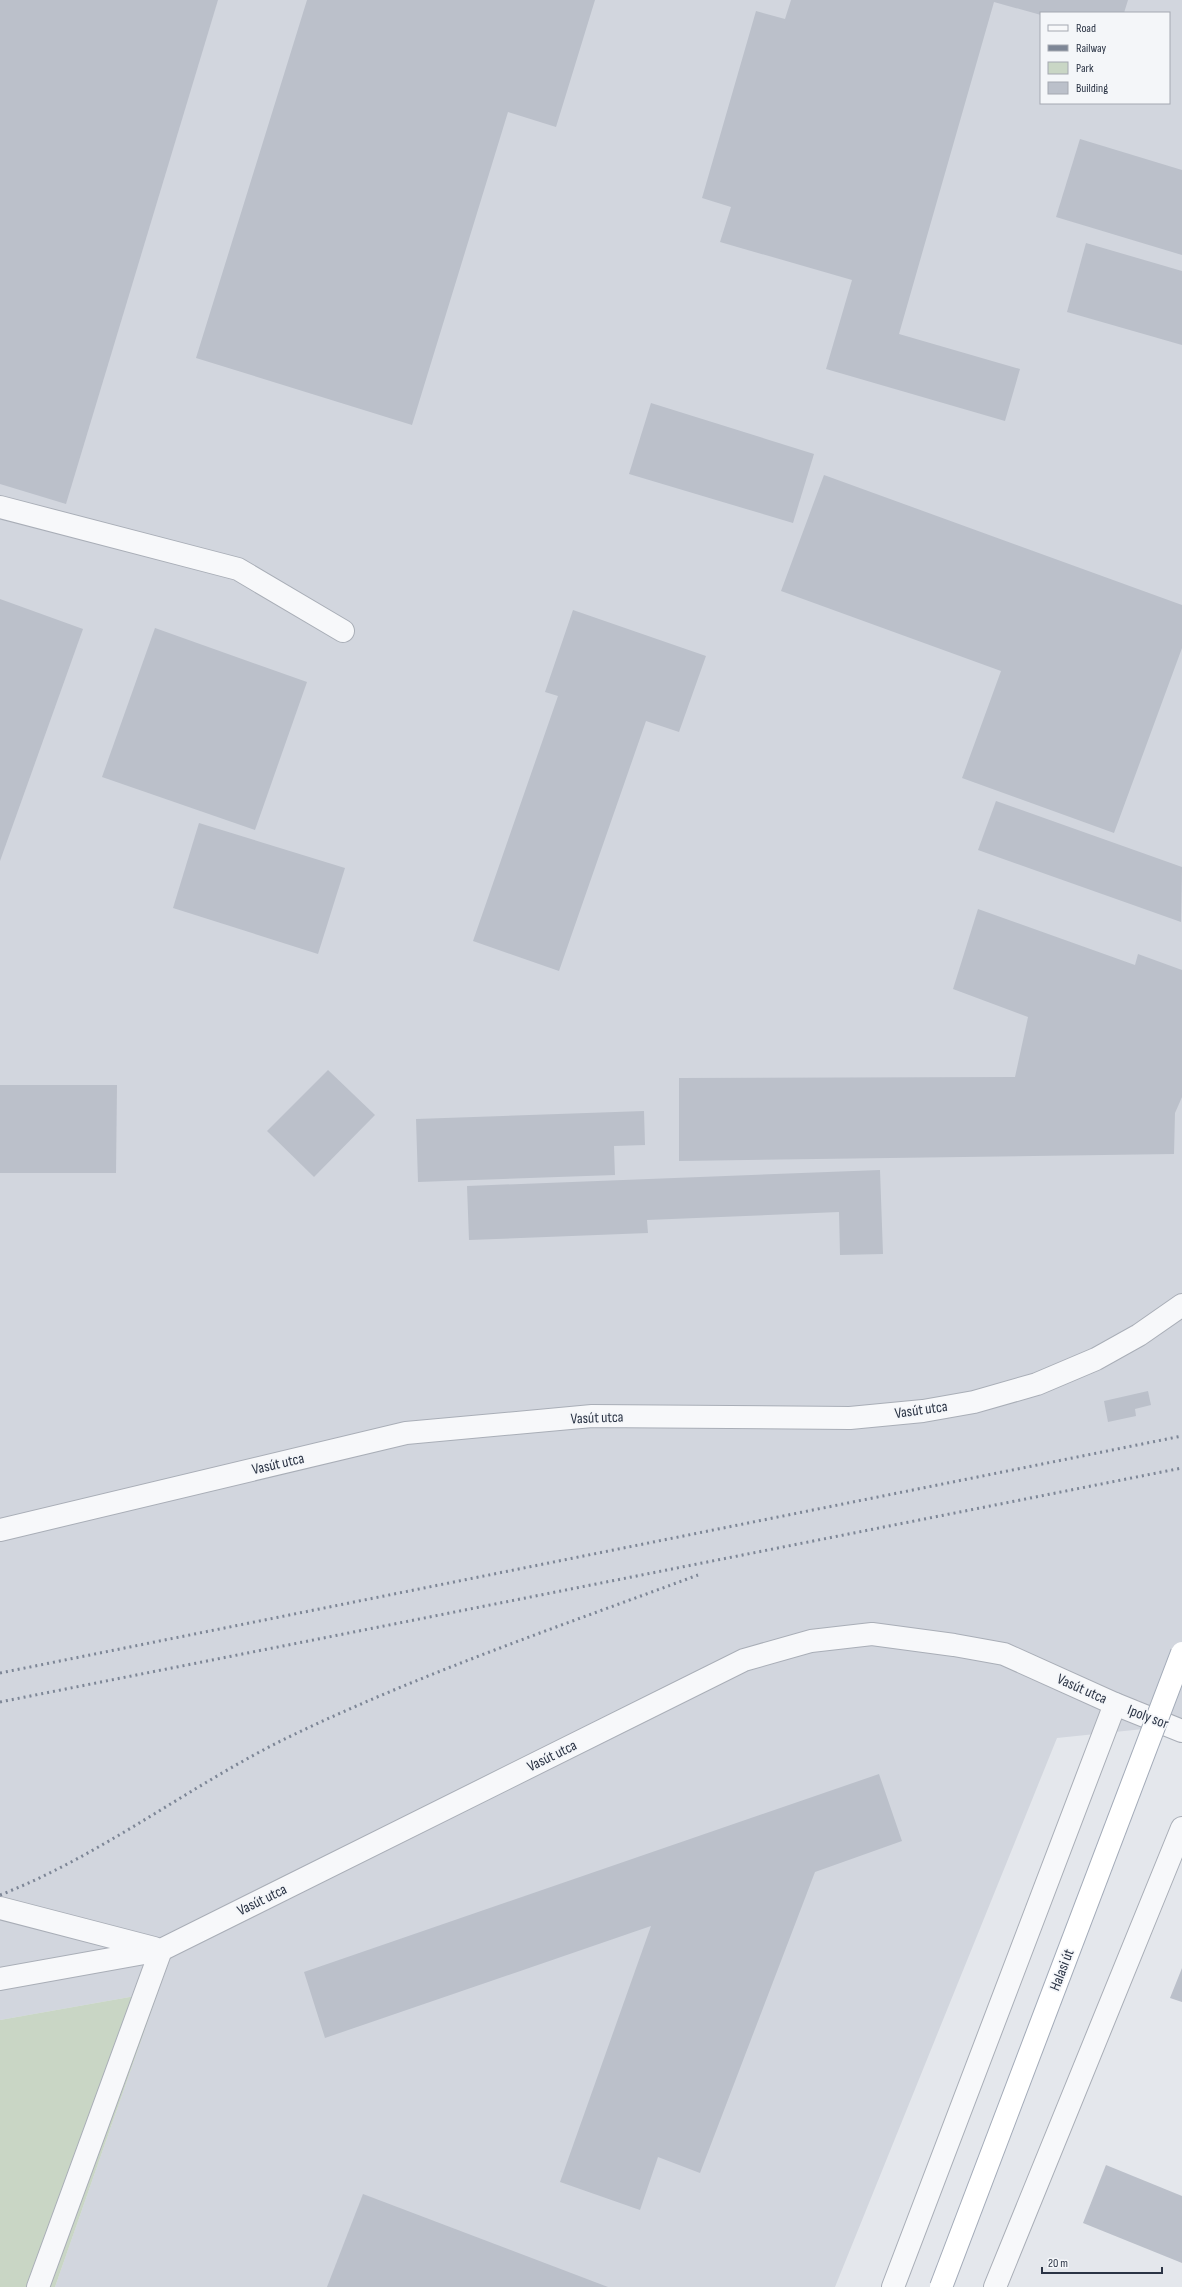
<svg xmlns="http://www.w3.org/2000/svg" width="1182" height="2287" font-family="'Sofia Sans Condensed',sans-serif">
<style>
.built{fill:#d2d6de;fill-rule:evenodd}
.green{fill:#c9d6c5}
.building{fill:#bbc0ca}
.lines{fill:none;stroke-linecap:round;stroke-linejoin:round}
.minor-casing{stroke:#a9aeb7;stroke-width:24}
.minor{stroke:#f7f8fa;stroke-width:22}
.rail{stroke:#7d8696;stroke-width:3;stroke-dasharray:2 4;stroke-linecap:butt}
.major-bridge-casing{stroke:#a3abb8;stroke-width:24;stroke-linecap:butt}
.major-bridge{stroke:#fff;stroke-width:22}
.labels{text-anchor:middle;dominant-baseline:central;stroke-width:3.5;stroke-linejoin:round;paint-order:stroke}
.street-label{font-size:15px;fill:#2b3445;stroke:#f4f6f9}
</style>
<rect width="100%" height="100%" fill="#e4e7ec"/>
<path class="built" d="M 0,0 L 1182,0 L 1182,1725 L 1057,1738 L 835,2287 L 55,2287 L 158,1992 L 0,2020 ZM 1041,13 L 1169,13 L 1169,103 L 1041,103 Z"/>
<path class="green" d="M 158,1992 L 55,2287 L 0,2287 L 0,2020 Z"/>
<g class="building">
<path d="M 0,0 L 218,0 L 66,504 L 0,484 Z"/>
<path d="M 307,0 L 595,0 L 556,127 L 508,112 L 412,425 L 196,358 Z"/>
<path d="M 791,0 L 1128,0 L 1124,13 L 1041,13 L 1041,15 L 994,2 L 899,334 L 1020,369 L 1005,421 L 826,369 L 852,280 L 720,242 L 731,207 L 702,198 L 756,11 L 785,19 Z"/>
<path d="M 1080,139 L 1182,170 L 1182,255 L 1056,217 Z"/>
<path d="M 1086,243 L 1182,271 L 1182,345 L 1067,312 Z"/>
<path d="M 651,403 L 814,454 L 793,523 L 629,474 Z"/>
<path d="M 824,475 L 1182,605 L 1182,648 L 1114,833 L 962,778 L 1001,671 L 781,591 Z"/>
<path d="M 0,599 L 83,629 L 0,861 Z"/>
<path d="M 573,610 L 706,656 L 679,732 L 646,721 L 559,971 L 473,941 L 558,696 L 545,692 Z"/>
<path d="M 155,628 L 307,682 L 255,830 L 102,777 Z"/>
<path d="M 996,801 L 1182,867 L 1181,922 L 978,850 Z"/>
<path d="M 199,823 L 345,868 L 318,954 L 173,908 Z"/>
<path d="M 978,909 L 1135,965 L 1138,954 L 1182,970 L 1182,1097 L 1175,1113 L 1174,1154 L 679,1161 L 679,1078 L 1015,1077 L 1028,1017 L 953,989 Z"/>
<path d="M 328,1070 L 375,1115 L 314,1177 L 267,1131 Z"/>
<path d="M 0,1085 L 117,1085 L 116,1173 L 0,1173 Z"/>
<path d="M 644,1111 L 645,1145 L 614,1146 L 615,1175 L 418,1182 L 416,1119 Z"/>
<path d="M 880,1170 L 883,1254 L 840,1255 L 839,1212 L 647,1220 L 648,1233 L 469,1240 L 467,1186 Z"/>
<path d="M 1148,1391 L 1151,1405 L 1135,1409 L 1136,1416 L 1108,1422 L 1104,1401 Z"/>
<path d="M 879,1774 L 902,1841 L 815,1872 L 700,2173 L 658,2157 L 640,2210 L 560,2182 L 651,1926 L 325,2038 L 304,1972 Z"/>
<path d="M 1182,1968 L 1182,2002 L 1170,1998 Z"/>
<path d="M 1106,2165 L 1182,2196 L 1182,2263 L 1083,2223 Z"/>
<path d="M 363,2194 L 608,2287 L 327,2287 Z"/>
</g>
<g class="lines">
<defs>
<g id="minor">
<path d="M 0,507 L 238,569 L 343,631"/>
<path d="M 0,1530 L 406,1433 L 592,1416 L 850,1418 L 923,1411 L 974,1402 L 1037,1384 L 1096,1359 L 1139,1335 L 1182,1305"/>
<path d="M 0,1908 L 154,1948"/>
<path d="M 0,1979 L 161,1950 L 744,1660 L 811,1641 L 872,1634 L 954,1645 L 1004,1654 L 1115,1704 L 1182,1731"/>
<path d="M 38,2287 L 161,1950"/>
<path d="M 893,2287 L 1115,1704"/>
<path d="M 995,2287 L 1182,1828"/>
</g>
</defs>
<use href="#minor" class="minor-casing"/>
<use href="#minor" class="minor"/>
<g class="rail">
<path d="M 0,1673 L 1182,1436"/>
<path d="M 0,1702 L 1182,1468"/>
<path d="M 0,1895 C 105,1854 194,1782 295,1734 C 425,1672 563,1625 698,1575"/>
</g>
<defs>
<path id="major-bridge" d="M 941,2287 L 1182,1653"/>
</defs>
<use href="#major-bridge" class="major-bridge-casing"/>
<use href="#major-bridge" class="major-bridge"/>
</g>
<g class="labels">
<g class="street-label">
<text transform="translate(921 1410) rotate(-8)">Vasút utca</text>
<text transform="translate(597 1418) rotate(-2)">Vasút utca</text>
<text transform="translate(278 1464) rotate(-13)">Vasút utca</text>
<text transform="translate(1082 1689) rotate(24)">Vasút utca</text>
<text transform="translate(1148 1717) rotate(21)">Ipoly sor</text>
<text transform="translate(552 1756) rotate(-26)">Vasút utca</text>
<text transform="translate(262 1900) rotate(-26)">Vasút utca</text>
<text transform="translate(1062 1970) rotate(-69)">Halasi út</text>
</g>
</g>
<rect x="1040" y="12" width="130" height="92" fill="#f4f6f9" stroke="#a4a8b1"/>
<rect x="1048" y="25" width="20" height="6" fill="#f7f8fa" stroke="#a4a8b1"/>
<text x="1076" y="32" font-size="12" fill="#2b3445">Road</text>
<rect x="1048" y="45" width="20" height="6" fill="#7d8696" stroke="#a4a8b1"/>
<text x="1076" y="52" font-size="12" fill="#2b3445">Railway</text>
<rect x="1048" y="62" width="20" height="12" fill="#c9d6c5" stroke="#a4a8b1"/>
<text x="1076" y="72" font-size="12" fill="#2b3445">Park</text>
<rect x="1048" y="82" width="20" height="12" fill="#bbc0ca" stroke="#a4a8b1"/>
<text x="1076" y="92" font-size="12" fill="#2b3445">Building</text>
<path d="M1042 2267v6h120v-6" fill="none" stroke="#2b3445" stroke-width="2"/>
<text x="1048" y="2267" font-size="12" fill="#2b3445" stroke="#f4f6f9" stroke-width="3" paint-order="stroke">20 m</text>
</svg>
